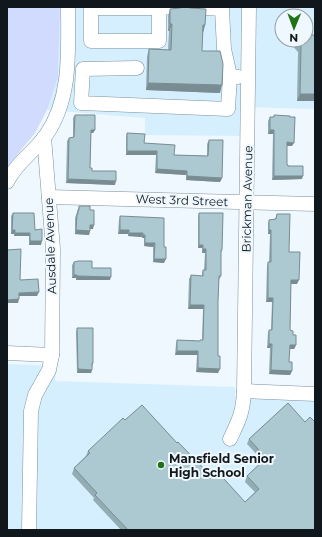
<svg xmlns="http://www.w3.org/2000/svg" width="322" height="537" font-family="Montserrat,sans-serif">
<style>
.built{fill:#d6efff;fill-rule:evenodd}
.green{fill:#d1dbfd}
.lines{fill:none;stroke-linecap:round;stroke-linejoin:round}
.minor-casing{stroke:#7b919e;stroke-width:15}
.minor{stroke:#fff;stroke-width:14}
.wall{fill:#94acb3}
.shaded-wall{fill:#788c92}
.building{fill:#acc8d0;stroke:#788c92}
.poi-dot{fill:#207118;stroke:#eef8fe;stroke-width:1.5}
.labels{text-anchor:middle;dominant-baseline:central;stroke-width:4;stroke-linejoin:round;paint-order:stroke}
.street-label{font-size:12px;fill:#10181d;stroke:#eef8fe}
.poi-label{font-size:12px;font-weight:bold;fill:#10181d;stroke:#eef8fe;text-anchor:start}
</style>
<rect width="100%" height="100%" fill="#eef8fe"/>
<g class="built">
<path d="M 60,7 L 315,7 L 315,109 L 245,107 L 244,136 L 145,135 L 145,118 L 47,110 L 58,77 ZM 282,16 L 306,16 L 306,40 L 282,40 Z"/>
<path d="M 7,364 L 57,366 L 55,381 L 235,387 L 235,396 L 315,399 L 315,530 L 7,530 Z"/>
</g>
<path class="green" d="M 7,7 L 60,7 L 58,77 L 47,110 L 35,133 L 7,167 Z"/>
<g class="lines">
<defs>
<g id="minor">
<path d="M 188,7 L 222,9 L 224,49 L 230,76 L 238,77"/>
<path d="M 159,8 L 159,41 L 91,41 L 91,8 L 159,8 L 177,7"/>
<path d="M 137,68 L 83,69 L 81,103 L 228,109 L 230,76"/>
<path d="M 7,182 C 16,163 34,152 46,135 C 72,98 68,50 68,7"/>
<path d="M 49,197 L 315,204"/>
<path d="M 7,353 L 52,355"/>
<path d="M 244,391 L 315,394"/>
<path d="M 230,439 C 239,420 243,413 244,391 L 249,7"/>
<path d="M 29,530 L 31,411 L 35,395 L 49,370 L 52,355 L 53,249 L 44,137"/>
</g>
</defs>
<use href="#minor" class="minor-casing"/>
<use href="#minor" class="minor"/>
</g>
<g class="wall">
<path d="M 170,9 L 205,25 L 202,33 L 202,51 L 220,93 L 146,90 L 147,56 L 149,49 L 168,50 L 169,31 L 168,31 L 168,16 Z"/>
<path d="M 290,40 L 306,40 L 315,101 L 297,101 L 298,52 L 289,42 Z"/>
<path d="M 75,115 L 95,130 L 93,133 L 91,133 L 90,168 L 92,171 L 115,185 L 66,183 L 67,141 L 69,138 L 73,137 L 73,118 Z"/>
<path d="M 274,115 L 292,146 L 287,146 L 287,164 L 302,179 L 272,180 L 273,134 L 268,134 L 268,121 L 270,117 L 274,117 Z"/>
<path d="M 127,133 L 144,143 L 174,155 L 207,156 L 207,144 L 209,140 L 222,178 L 220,182 L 186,180 L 186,175 L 155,173 L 156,155 L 126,155 L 126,137 Z"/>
<path d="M 79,206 L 90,210 L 93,229 L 90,229 L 89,235 L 75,234 L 75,218 Z"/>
<path d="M 13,213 L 35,230 L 41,245 L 29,245 L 29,236 L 14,236 L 14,234 L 11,234 L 11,216 Z"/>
<path d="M 199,213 L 222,250 L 221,253 L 221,276 L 219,280 L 218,301 L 218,373 L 196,372 L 197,355 L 175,355 L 176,344 L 177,340 L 200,341 L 202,340 L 203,309 L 188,309 L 189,279 L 191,275 L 202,276 L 202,273 L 203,270 L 204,270 L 205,253 L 202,253 L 202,248 L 198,248 L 198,217 Z"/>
<path d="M 277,214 L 289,252 L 297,284 L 291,284 L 290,330 L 293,335 L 296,345 L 294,349 L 289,349 L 289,362 L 292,371 L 290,375 L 269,374 L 270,348 L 267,348 L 268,333 L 269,330 L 271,330 L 272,302 L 266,302 L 267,266 L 268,262 L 269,262 L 270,234 L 268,234 L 268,224 L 269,220 L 275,219 Z"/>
<path d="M 120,216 L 164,247 L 164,263 L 153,262 L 153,247 L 144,246 L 144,238 L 142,238 L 142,237 L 128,236 L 128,234 L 118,234 L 119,220 Z"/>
<path d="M 74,262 L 92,268 L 110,280 L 76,280 L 76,278 L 72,278 L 72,265 Z"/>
<path d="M 77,328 L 93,363 L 91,373 L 77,373 L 76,332 Z"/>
<path d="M 288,403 L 315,530 L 121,530 L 93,500 L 94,498 L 72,474 L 74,468 L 86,456 L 88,451 L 125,420 L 177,443 L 209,474 L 245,502 L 255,492 L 245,482 L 247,476 L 263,461 L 247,444 L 249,439 Z"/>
</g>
<g class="shaded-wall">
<path d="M 170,24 L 172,24 L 169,31 L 168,31 Z"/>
<path d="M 203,25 L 205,25 L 203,33 L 200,33 Z"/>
<path d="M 148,83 L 222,85 L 220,93 L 146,90 Z"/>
<path d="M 300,94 L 315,94 L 315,101 L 297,101 Z"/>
<path d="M 91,130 L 95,130 L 93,133 L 90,133 Z"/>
<path d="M 270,130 L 274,130 L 273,134 L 268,134 Z"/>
<path d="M 287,142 L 294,143 L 292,146 L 286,146 Z"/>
<path d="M 127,151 L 157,151 L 156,155 L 126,155 Z"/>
<path d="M 157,169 L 187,171 L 186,175 L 155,173 Z"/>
<path d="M 187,176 L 222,178 L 220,182 L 186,180 Z"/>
<path d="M 274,176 L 303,176 L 302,179 L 272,180 Z"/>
<path d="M 68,179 L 116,181 L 115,185 L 66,183 Z"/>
<path d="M 90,225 L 94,225 L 93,229 L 89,229 Z"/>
<path d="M 12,230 L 15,230 L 14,234 L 11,234 Z"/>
<path d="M 76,230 L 90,231 L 89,235 L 75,234 Z"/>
<path d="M 120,230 L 129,230 L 128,234 L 118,234 Z"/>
<path d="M 269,230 L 271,230 L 270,234 L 268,234 Z"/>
<path d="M 15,233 L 30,233 L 29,236 L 14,236 Z"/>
<path d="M 129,233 L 143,233 L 142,237 L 128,236 Z"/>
<path d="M 143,235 L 145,235 L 144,238 L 142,238 Z"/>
<path d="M 30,241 L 42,241 L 41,245 L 29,245 Z"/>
<path d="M 145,243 L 155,243 L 153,247 L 144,246 Z"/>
<path d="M 199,245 L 203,245 L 202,248 L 198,248 Z"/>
<path d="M 203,249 L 206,249 L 205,253 L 202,253 Z"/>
<path d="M 154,259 L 166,259 L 164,263 L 153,262 Z"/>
<path d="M 74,275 L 77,275 L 76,278 L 72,278 Z"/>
<path d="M 77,276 L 111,277 L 110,280 L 76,280 Z"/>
<path d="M 291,280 L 299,280 L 297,284 L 290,284 Z"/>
<path d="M 39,292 L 37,296 L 18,296 L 19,293 Z"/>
<path d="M 268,298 L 273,298 L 272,302 L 266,302 Z"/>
<path d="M 19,299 L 18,303 L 7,303 L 7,300 Z"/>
<path d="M 190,305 L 204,305 L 203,309 L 188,309 Z"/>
<path d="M 269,344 L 272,344 L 270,348 L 267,348 Z"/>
<path d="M 290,345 L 296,345 L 294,349 L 288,349 Z"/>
<path d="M 177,351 L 198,351 L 197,355 L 175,355 Z"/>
<path d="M 198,368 L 220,369 L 218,373 L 196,372 Z"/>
<path d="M 78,369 L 92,370 L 91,373 L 77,373 Z"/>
<path d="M 271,370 L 292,371 L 290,375 L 269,374 Z"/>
</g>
<g class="building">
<path d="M 183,7 L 187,7 L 190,8 L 206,9 L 205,25 L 203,25 L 202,51 L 220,51 L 223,64 L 222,85 L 148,83 L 149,49 L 171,50 L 172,24 L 170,24 L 170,9 L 180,8 Z"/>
<path d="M 306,35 L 315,35 L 315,94 L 300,94 L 301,45 L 296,40 L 306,40 Z"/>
<path d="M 75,115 L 95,115 L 95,130 L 91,130 L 90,168 L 92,168 L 92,171 L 116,171 L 116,181 L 68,179 L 69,138 L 74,137 Z"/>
<path d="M 274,115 L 290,116 L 290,117 L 295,117 L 294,143 L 287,142 L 287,164 L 288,166 L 303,166 L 303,176 L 274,176 L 274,130 L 270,130 L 270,117 L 274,117 Z"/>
<path d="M 127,133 L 145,134 L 144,143 L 175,145 L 174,155 L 208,156 L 209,140 L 223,140 L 222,178 L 187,176 L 187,171 L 157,169 L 157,151 L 127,151 Z"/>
<path d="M 79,206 L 90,206 L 90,210 L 94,210 L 94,225 L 90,225 L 90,231 L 76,230 L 77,214 L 78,214 L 78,210 L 79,210 Z"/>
<path d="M 13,213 L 34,213 L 35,230 L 42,229 L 42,241 L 30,241 L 30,233 L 15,233 L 15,230 L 12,230 Z"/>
<path d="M 199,213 L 223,213 L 222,250 L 221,250 L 221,276 L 219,276 L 218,301 L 218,356 L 220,356 L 220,369 L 198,368 L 198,351 L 177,351 L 177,340 L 200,341 L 200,340 L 203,340 L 204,305 L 190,305 L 191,275 L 203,276 L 203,270 L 206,270 L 206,249 L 203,249 L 203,245 L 199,245 Z"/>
<path d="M 277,214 L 290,214 L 289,252 L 300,252 L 299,280 L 291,280 L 290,330 L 293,331 L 293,335 L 296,335 L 296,345 L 290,345 L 289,362 L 292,362 L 292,371 L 271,370 L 272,344 L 269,344 L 269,330 L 272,330 L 273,298 L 268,298 L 268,262 L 271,262 L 271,230 L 269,230 L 269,220 L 276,219 Z"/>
<path d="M 120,216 L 164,218 L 164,247 L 166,247 L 166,259 L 154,259 L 155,243 L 145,243 L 145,235 L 143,235 L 143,233 L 129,233 L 129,230 L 120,230 Z"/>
<path d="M 21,249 L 20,280 L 38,279 L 39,292 L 19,293 L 19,299 L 7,300 L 7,250 Z"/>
<path d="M 78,261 L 92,261 L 92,268 L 111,268 L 111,277 L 77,276 L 77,275 L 74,275 L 74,262 Z"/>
<path d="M 77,328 L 93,328 L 93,363 L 92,363 L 92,370 L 78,369 Z"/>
<path d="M 288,403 L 305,422 L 310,417 L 315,422 L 315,530 L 128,530 L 95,495 L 97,493 L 74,468 L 90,453 L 88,451 L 123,418 L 125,420 L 142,405 L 177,443 L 178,442 L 209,474 L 215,469 L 245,502 L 259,489 L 247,476 L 266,458 L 249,439 Z"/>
</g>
<circle class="poi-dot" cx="161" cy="465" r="4"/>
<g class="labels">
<g class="street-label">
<text transform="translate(247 199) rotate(-89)">Brickman Avenue</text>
<text transform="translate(182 200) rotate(2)">West 3rd Street</text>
<text transform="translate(50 246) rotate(-92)">Ausdale Avenue</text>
</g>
<g class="poi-label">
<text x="169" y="458">Mansfield Senior<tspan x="169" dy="14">High School</tspan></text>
</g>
</g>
<rect width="322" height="537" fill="none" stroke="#10181d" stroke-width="16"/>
<g transform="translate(294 28) rotate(181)"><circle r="19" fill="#eef8fe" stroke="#959ea4"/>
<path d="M0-3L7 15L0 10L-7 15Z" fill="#207118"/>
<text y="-6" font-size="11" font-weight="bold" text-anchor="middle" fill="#10181d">N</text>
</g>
</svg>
